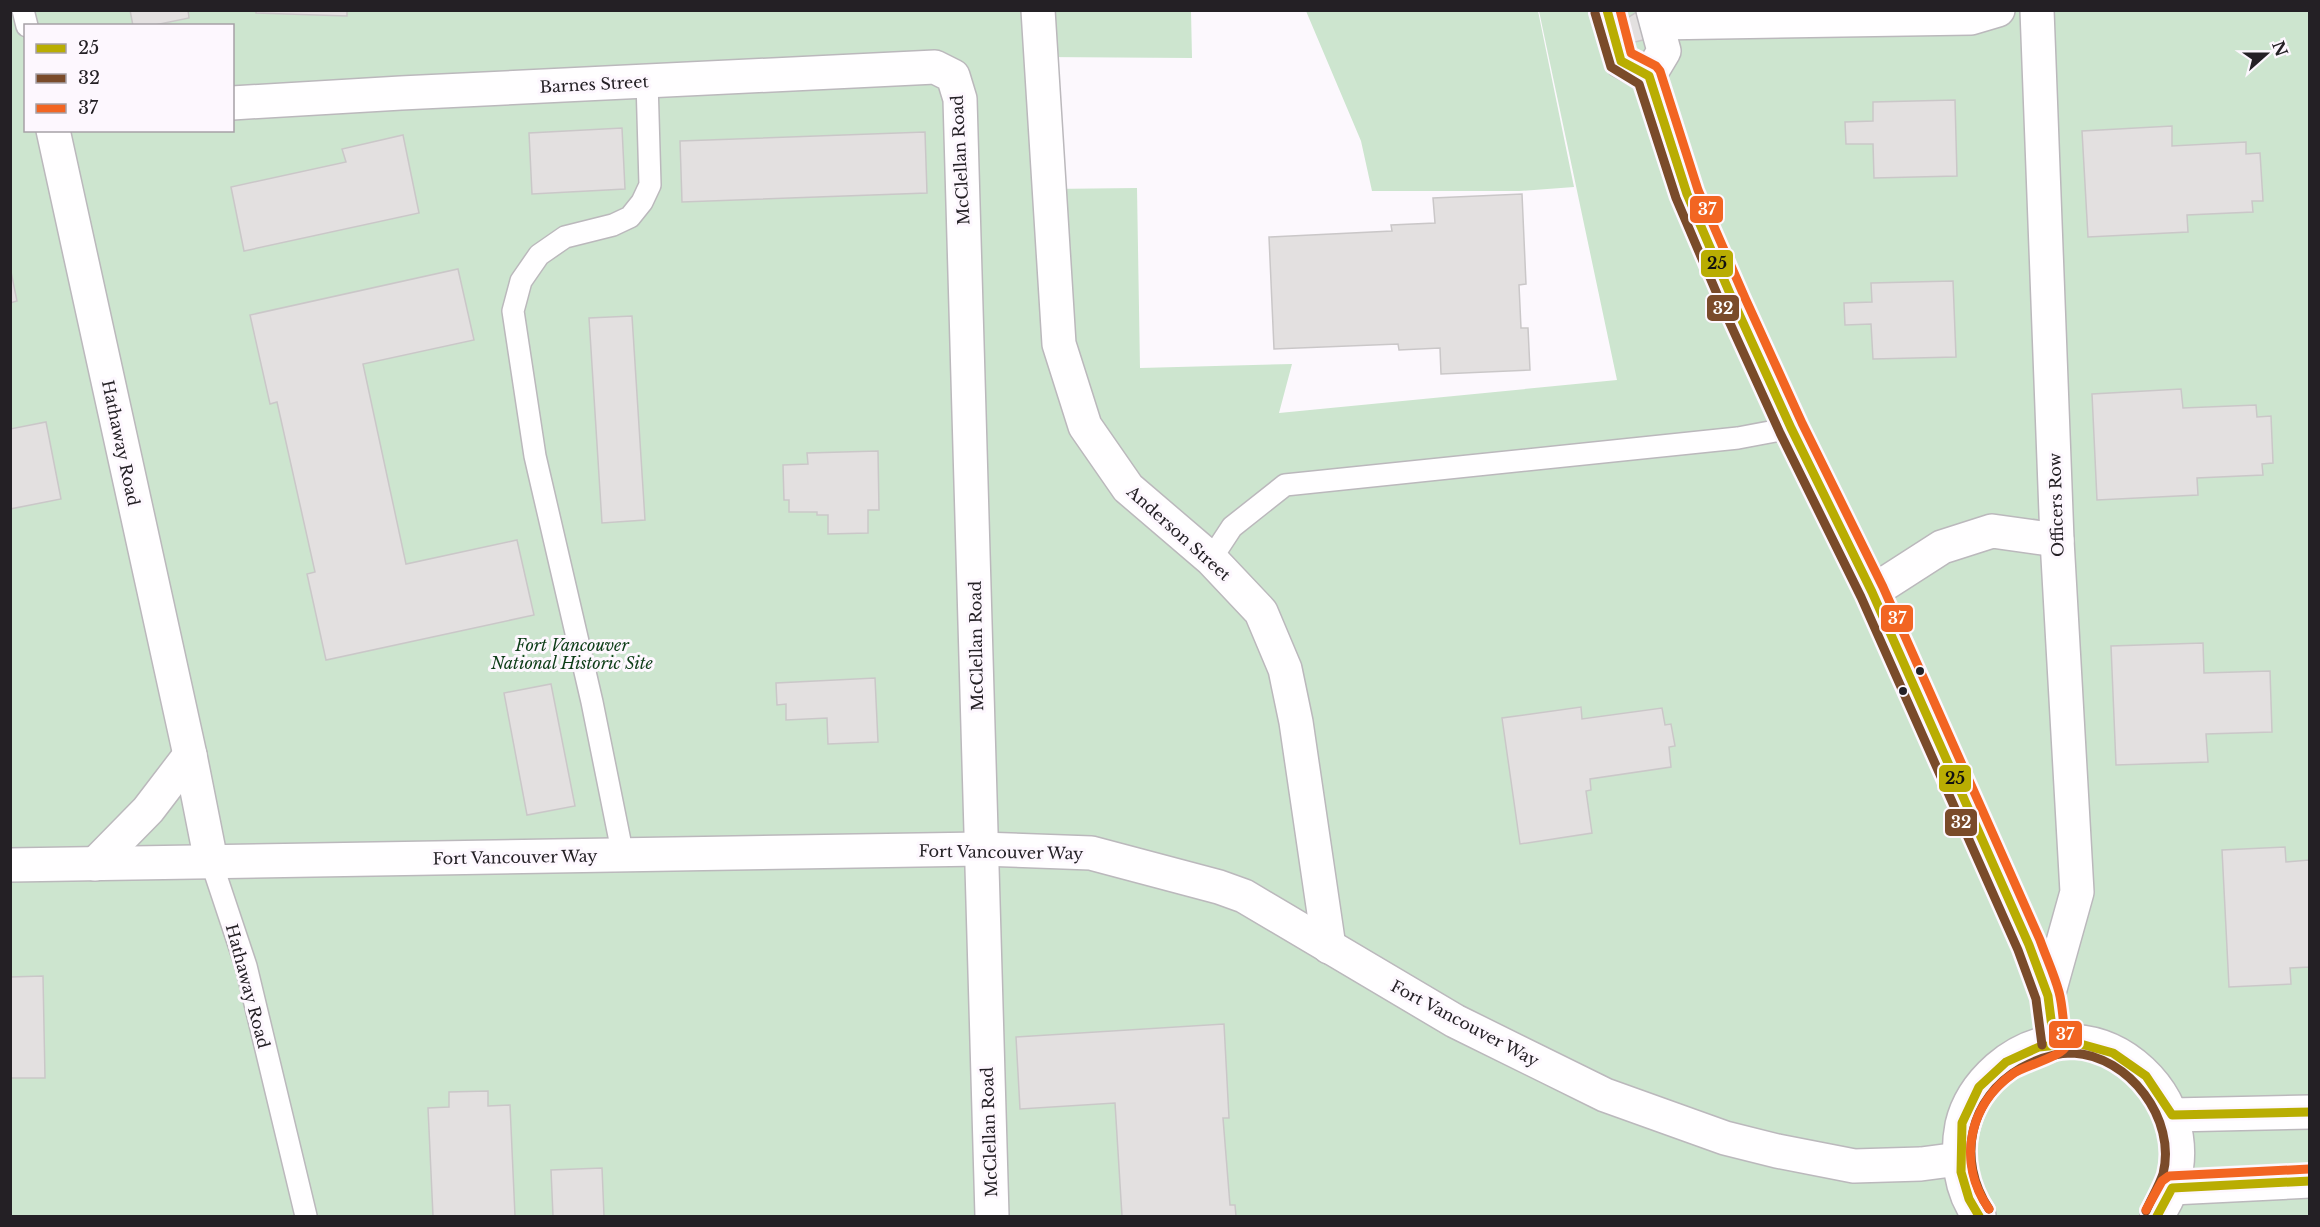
<svg xmlns="http://www.w3.org/2000/svg" width="2320" height="1227" font-family="'Libre Baskerville',serif">
<style>
.green{fill:#cde5cf;fill-rule:evenodd}
.building{fill:#e3e0e0;stroke:#cac7c8;stroke-width:1.5}
.lines{fill:none;stroke-linecap:round;stroke-linejoin:round}
.lane-casing{stroke:#bbb8bc;stroke-width:24}
.street-casing{stroke:#bbb8bc;stroke-width:36}
.secondary-casing{stroke:#bbb8bc;stroke-width:36}
.lane{stroke:#fffeff;stroke-width:21}
.street{stroke:#fffeff;stroke-width:33}
.secondary{stroke:#fffeff;stroke-width:33}
.bus-1-casing{stroke:#fdf7fe;stroke-width:14}
.bus-2-casing{stroke:#fdf7fe;stroke-width:14}
.bus-3-casing{stroke:#fdf7fe;stroke-width:14}
.bus-1{stroke:#b9ad02;stroke-width:9}
.bus-2{stroke:#7a4b2a;stroke-width:9}
.bus-3{stroke:#f26522;stroke-width:9}
.bus-dot{fill:#242025;stroke:#fdf7fe;stroke-width:2}
.labels{text-anchor:middle;dominant-baseline:central;stroke-width:6;stroke-linejoin:round;paint-order:stroke}
.street-label{font-size:16px;fill:#242025;stroke:#fdf7fe}
.park-label{font-size:16px;font-style:italic;fill:#0d3d17;stroke:#fdf7fe}
.line-badge{stroke:#fdf7fe;stroke-width:2}
.badge-label{font-size:16px;text-anchor:middle;font-weight:bold;fill:#fff}
.pale-badge-label{font-size:16px;text-anchor:middle;font-weight:bold;fill:#111}
</style>
<rect width="100%" height="100%" fill="#fcf8fd"/>
<g class="green">
<path d="M 10,11 L 1191,11 L 1192,58 L 1043,57 L 1049,189 L 1137,188 L 1140,368 L 1292,364 L 1279,413 L 1617,380 L 1539,11 L 2309,11 L 2309,1216 L 11,1216 ZM 26,26 L 232,26 L 232,130 L 26,130 Z"/>
<path d="M 1306,11 L 1538,11 L 1574,187 L 1519,191 L 1372,191 L 1361,141 Z"/>
</g>
<g class="building">
<path d="M 130,10 L 188,10 L 189,18 L 150,26 L 133,26 Z"/>
<path d="M 256,10 L 347,10 L 347,16 L 256,13 Z"/>
<path d="M 1635,13 L 1640,14 L 1647,37 L 1643,40 L 1635,42 L 1630,40 L 1624,20 Z"/>
<path d="M 1955,100 L 1957,176 L 1874,178 L 1873,144 L 1846,144 L 1845,122 L 1873,121 L 1873,102 Z"/>
<path d="M 2172,126 L 2172,146 L 2246,142 L 2246,154 L 2260,153 L 2263,201 L 2252,201 L 2253,212 L 2187,215 L 2188,232 L 2088,237 L 2082,131 Z"/>
<path d="M 622,128 L 625,189 L 532,194 L 529,133 Z"/>
<path d="M 925,132 L 927,193 L 682,202 L 680,141 Z"/>
<path d="M 403,135 L 419,213 L 244,251 L 231,187 L 346,162 L 342,149 Z"/>
<path d="M 1522,194 L 1526,284 L 1519,285 L 1521,328 L 1528,328 L 1530,370 L 1441,374 L 1440,348 L 1399,350 L 1398,344 L 1274,349 L 1269,237 L 1392,231 L 1391,225 L 1435,223 L 1433,198 Z"/>
<path d="M 10,267 L 17,301 L 10,303 Z"/>
<path d="M 458,269 L 474,340 L 363,364 L 406,564 L 517,540 L 534,615 L 326,660 L 307,574 L 315,572 L 277,402 L 270,404 L 250,315 Z"/>
<path d="M 1953,281 L 1956,357 L 1873,359 L 1871,324 L 1845,325 L 1844,303 L 1872,302 L 1871,283 Z"/>
<path d="M 632,316 L 645,520 L 602,523 L 589,318 Z"/>
<path d="M 2181,389 L 2183,408 L 2256,405 L 2257,417 L 2271,416 L 2273,463 L 2262,464 L 2263,475 L 2197,478 L 2198,495 L 2097,500 L 2092,394 Z"/>
<path d="M 46,422 L 61,499 L 10,509 L 10,429 Z"/>
<path d="M 878,451 L 879,510 L 868,510 L 868,533 L 828,534 L 828,515 L 817,515 L 817,512 L 789,512 L 789,500 L 784,500 L 783,465 L 808,464 L 807,453 Z"/>
<path d="M 2203,643 L 2204,673 L 2270,671 L 2272,732 L 2206,734 L 2208,762 L 2116,765 L 2111,646 Z"/>
<path d="M 875,678 L 878,742 L 828,744 L 827,718 L 786,720 L 786,704 L 777,705 L 776,683 Z"/>
<path d="M 551,684 L 575,806 L 527,815 L 504,693 Z"/>
<path d="M 1581,707 L 1582,719 L 1662,708 L 1665,725 L 1671,724 L 1675,746 L 1669,747 L 1671,767 L 1590,779 L 1591,790 L 1586,791 L 1592,833 L 1520,844 L 1502,718 Z"/>
<path d="M 2285,847 L 2286,862 L 2309,860 L 2310,967 L 2290,968 L 2291,984 L 2229,987 L 2222,850 Z"/>
<path d="M 43,976 L 45,1078 L 10,1078 L 10,977 Z"/>
<path d="M 1224,1024 L 1229,1118 L 1223,1118 L 1230,1205 L 1235,1205 L 1236,1216 L 1122,1216 L 1115,1103 L 1020,1109 L 1016,1037 Z"/>
<path d="M 488,1091 L 488,1106 L 510,1105 L 515,1216 L 433,1216 L 428,1108 L 449,1107 L 449,1092 Z"/>
<path d="M 602,1168 L 604,1216 L 553,1216 L 551,1170 Z"/>
</g>
<g class="lines">
<defs>
<g id="lane">
<path d="M 23,10 L 27,26"/>
<path d="M 1211,559 L 1232,527 L 1285,485 L 1738,438 L 1791,428"/>
<path d="M 623,856 L 592,702 L 535,456 L 513,311 L 521,281 L 539,255 L 565,237 L 613,225 L 630,217 L 642,202 L 650,185 L 647,81"/>
<path d="M 211,861 L 246,966 L 306,1216"/>
</g>
<g id="street">
<path d="M 1038,10 L 1059,344 L 1085,426 L 1128,488 L 1211,559 L 1261,612 L 1285,669 L 1296,722 L 1329,947"/>
<path d="M 2037,10 L 2057,540 L 2077,892 L 2048,996"/>
<path d="M 1657,23 L 1971,18 L 1998,10"/>
<path d="M 232,103 L 401,93 L 935,67 L 953,76 L 960,99 L 992,1216"/>
<path d="M 53,130 L 190,755 L 211,861"/>
<path d="M 1872,592 L 1942,547 L 1992,531 L 2057,540"/>
<path d="M 95,864 L 148,810 L 190,755"/>
</g>
<g id="secondary">
<path d="M 1607,10 L 1621,61 L 1649,76 L 1687,194 L 1734,303 L 1791,428 L 1872,592 L 2029,945 L 2048,996 L 2054,1043"/>
<path d="M 1649,76 L 1664,51 L 1653,10"/>
<path d="M 10,865 L 981,849 L 1091,853 L 1219,887 L 1244,896 L 1455,1021 L 1605,1095 L 1725,1138 L 1777,1151 L 1854,1166 L 1921,1164 L 1959,1159"/>
<path d="M 2172,1115 L 2310,1112"/>
<path d="M 2172,1188 L 2310,1181"/>
<path d="M 1979,1216 C 1960,1191 1956,1155 1962,1125 C 1967,1103 1981,1083 1998,1068 C 2096,985 2229,1110 2157,1216"/>
</g>
</defs>
<use href="#lane" class="lane-casing"/>
<use href="#street" class="street-casing"/>
<use href="#secondary" class="secondary-casing"/>
<use href="#lane" class="lane"/>
<use href="#street" class="street"/>
<use href="#secondary" class="secondary"/>
<defs>
<g id="bus-1">
<path d="M 1607,10 L 1621,61 L 1649,76 L 1687,194 L 1734,303 L 1791,428 L 1872,592 L 2029,945 L 2048,996 L 2054,1043"/>
<path d="M 1979,1216 L 1969,1199 L 1961,1172 L 1962,1123 L 1979,1087 L 2006,1062 L 2039,1047 L 2077,1043 L 2113,1053 L 2146,1076 L 2172,1115 L 2310,1112"/>
<path d="M 2157,1216 L 2172,1188 L 2310,1181"/>
</g>
<g id="bus-2">
<path d="M 1595,13 L 1611,67 L 1639,84 L 1676,198 L 1723,308 L 1780,433 L 1861,597 L 2018,950 L 2036,999 L 2042,1045"/>
<path d="M 1989,1209 C 1956,1159 1969,1098 2021,1068 C 2037,1059 2054,1053 2073,1053 C 2129,1056 2177,1119 2163,1174 C 2159,1186 2151,1199 2146,1211"/>
</g>
<g id="bus-3">
<path d="M 1620,10 L 1631,53 L 1656,66 L 1660,71 L 1698,190 L 1745,298 L 1802,423 L 1883,587 L 2040,940 C 2046,957 2054,974 2059,992 C 2062,1003 2063,1016 2064,1028 C 2065,1033 2067,1040 2066,1046 C 2063,1056 2025,1066 2014,1073 C 1969,1104 1956,1162 1989,1209"/>
<path d="M 2146,1210 L 2162,1181 L 2169,1176 L 2309,1169"/>
</g>
</defs>
<use href="#bus-1" class="bus-1-casing"/>
<use href="#bus-2" class="bus-2-casing"/>
<use href="#bus-3" class="bus-3-casing"/>
<use href="#bus-1" class="bus-1"/>
<use href="#bus-2" class="bus-2"/>
<use href="#bus-3" class="bus-3"/>
</g>
<g class="bus-dot">
<circle cx="1920" cy="671" r="5"/>
<circle cx="1903" cy="691" r="5"/>
</g>
<g class="labels">
<g class="street-label">
<text transform="translate(594 84) rotate(-3)">Barnes Street</text>
<text transform="translate(960 160) rotate(-93)">McClellan Road</text>
<text transform="translate(121 443) rotate(78)">Hathaway Road</text>
<text transform="translate(2056 505) rotate(-92)">Officers Row</text>
<text transform="translate(1179 533) rotate(42)">Anderson Street</text>
<text transform="translate(976 646) rotate(-91)">McClellan Road</text>
<text transform="translate(1001 852) rotate(1)">Fort Vancouver Way</text>
<text transform="translate(515 857) rotate(-1)">Fort Vancouver Way</text>
<text transform="translate(248 986) rotate(75)">Hathaway Road</text>
<text transform="translate(1465 1023) rotate(28)">Fort Vancouver Way</text>
<text transform="translate(989 1132) rotate(-92)">McClellan Road</text>
</g>
<g class="park-label">
<text x="572" y="645">Fort Vancouver<tspan x="572" dy="18">National Historic Site</tspan></text>
</g>
</g>
<g class="line-badge">
<rect x="1689" y="195" width="35" height="29" rx="6" fill="#f26522"/>
<rect x="1700" y="249" width="34" height="29" rx="6" fill="#b9ad02"/>
<rect x="1706" y="294" width="34" height="28" rx="6" fill="#7a4b2a"/>
<rect x="1880" y="604" width="34" height="29" rx="6" fill="#f26522"/>
<rect x="1938" y="764" width="34" height="29" rx="6" fill="#b9ad02"/>
<rect x="1944" y="808" width="34" height="29" rx="6" fill="#7a4b2a"/>
<rect x="2048" y="1020" width="35" height="29" rx="6" fill="#f26522"/>
</g>
<g class="badge-label">
<text x="1707" y="215">37</text>
<text x="1723" y="314">32</text>
<text x="1897" y="624">37</text>
<text x="1961" y="828">32</text>
<text x="2065" y="1040">37</text>
</g>
<g class="pale-badge-label">
<text x="1717" y="269">25</text>
<text x="1955" y="784">25</text>
</g>
<rect width="2320" height="1227" fill="none" stroke="#242025" stroke-width="24"/>
<rect x="24" y="24" width="210" height="108" fill="#fdf7fe" stroke="#a6a1a7" stroke-width="1.5"/>
<rect x="36" y="44" width="30" height="9" fill="#b9ad02" stroke="#a6a1a7" stroke-width="1.5"/>
<text x="78" y="54" font-size="18" fill="#242025">25</text>
<rect x="36" y="74" width="30" height="9" fill="#7a4b2a" stroke="#a6a1a7" stroke-width="1.5"/>
<text x="78" y="84" font-size="18" fill="#242025">32</text>
<rect x="36" y="104" width="30" height="9" fill="#f26522" stroke="#a6a1a7" stroke-width="1.5"/>
<text x="78" y="114" font-size="18" fill="#242025">37</text>
<g transform="translate(2266 54) rotate(69)" stroke="#fdf7fe" stroke-width="4.5" paint-order="stroke">
<path d="M0-4.5L10 22L0 15L-10 22Z" fill="#242025"/>
<text y="-9" font-size="16" font-weight="bold" text-anchor="middle" fill="#242025">N</text>
</g>
</svg>
